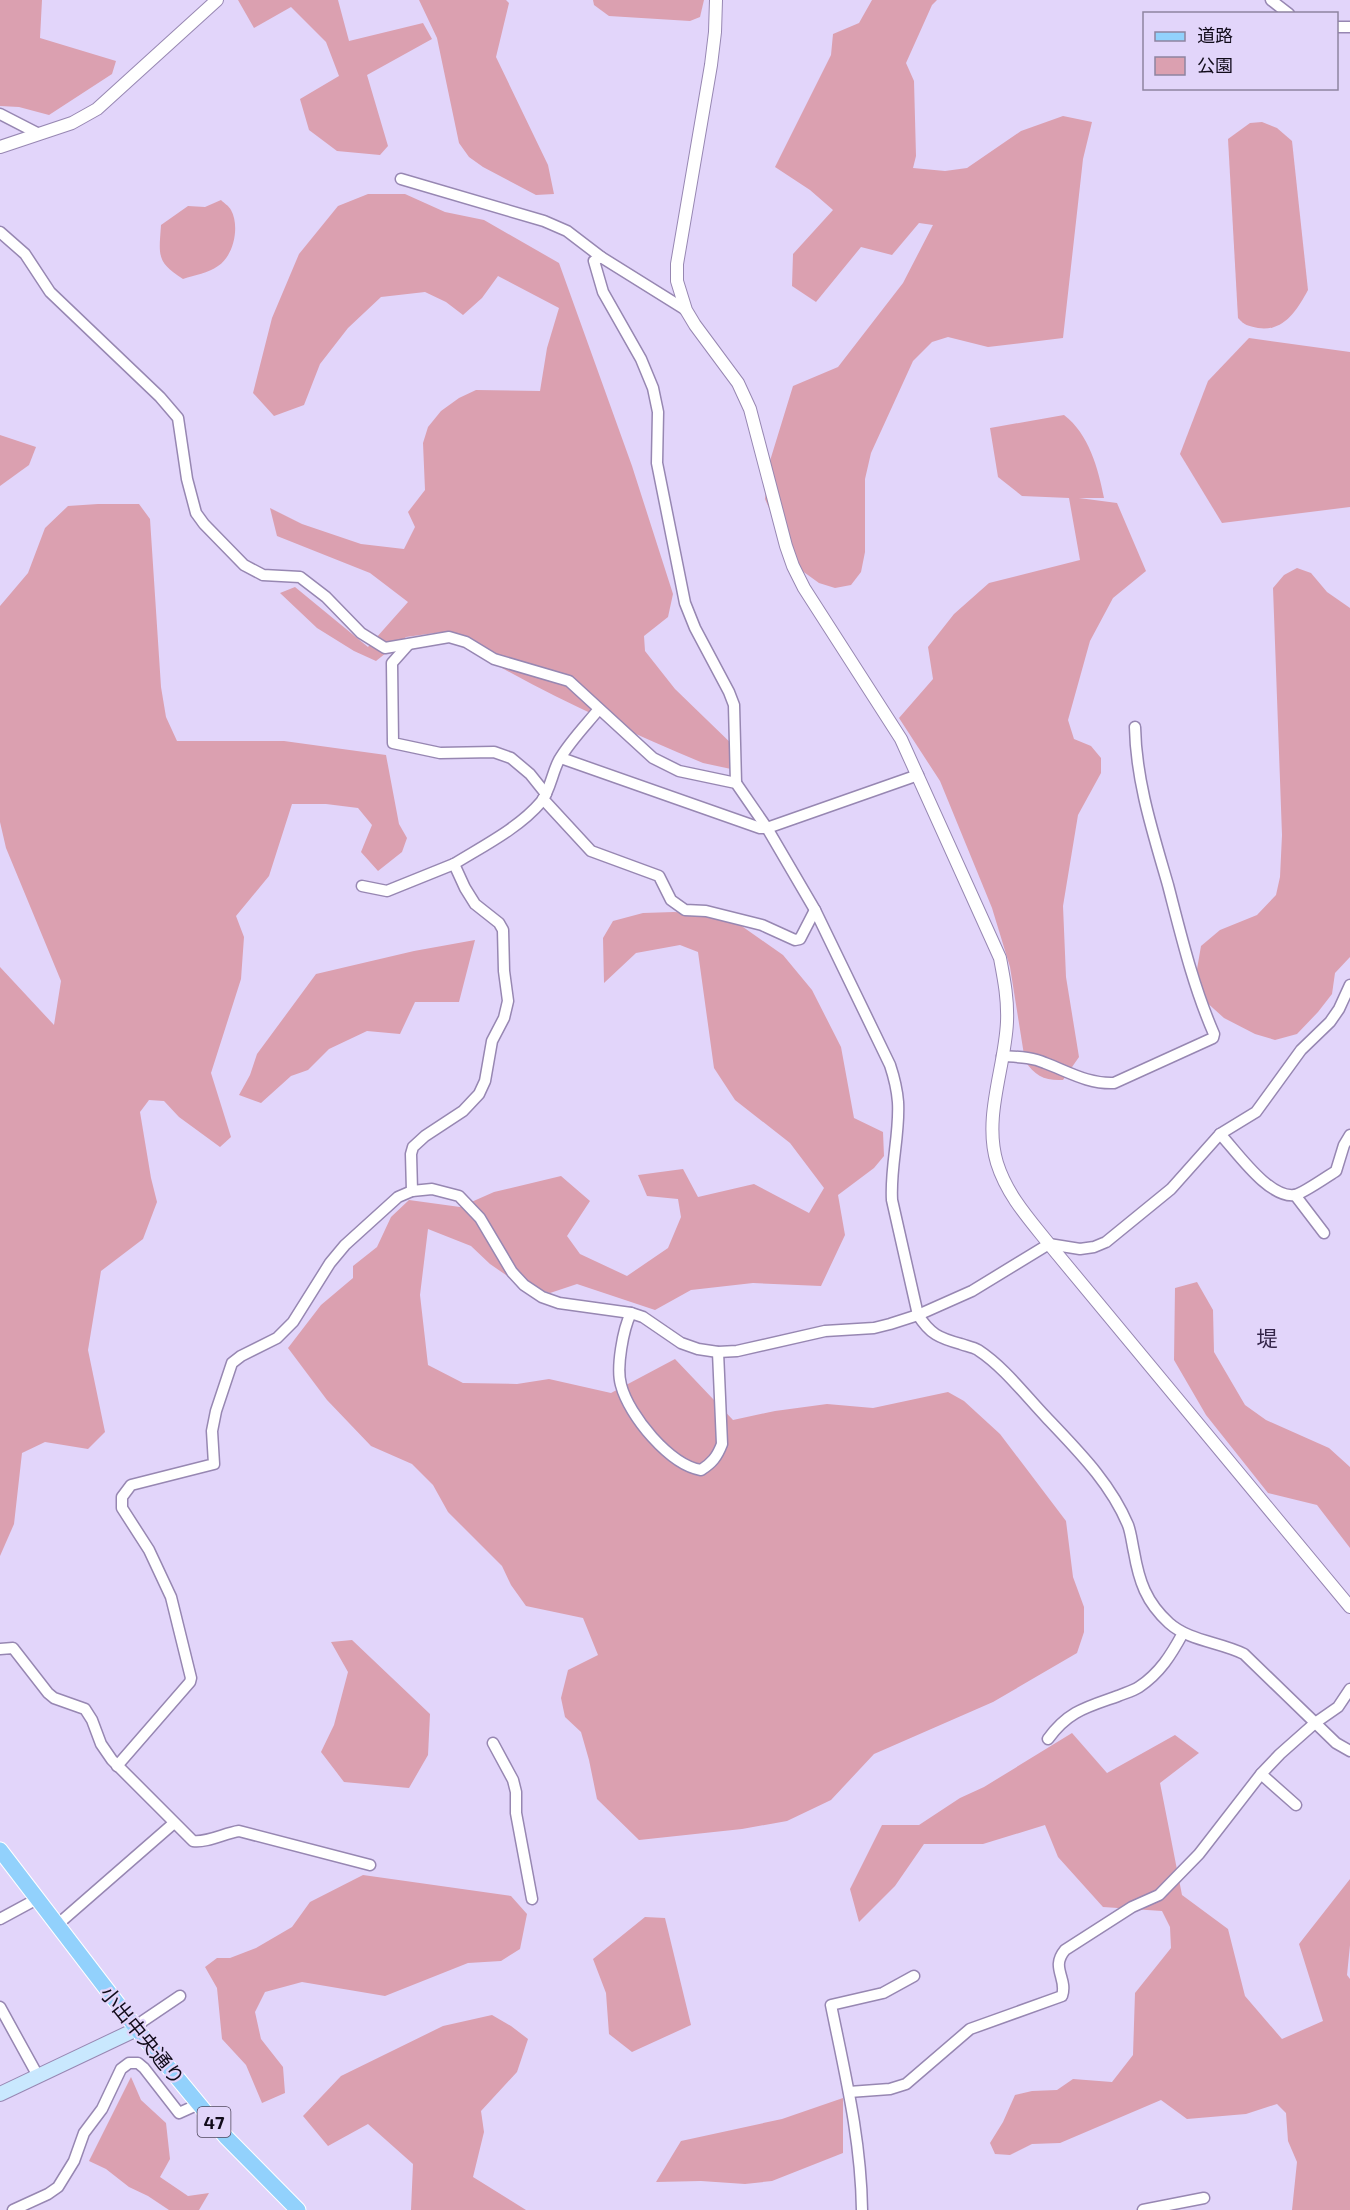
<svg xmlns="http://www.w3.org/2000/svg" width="1350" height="2210" font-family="'Exo 2','Noto Sans JP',sans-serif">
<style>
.green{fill:#dba0b0}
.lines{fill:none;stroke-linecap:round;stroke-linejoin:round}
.minor-casing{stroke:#9787b2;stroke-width:13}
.tertiary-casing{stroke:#9787b2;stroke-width:14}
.secondary-casing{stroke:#9787b2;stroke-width:16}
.primary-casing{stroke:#fff;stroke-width:17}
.minor{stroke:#fff;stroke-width:10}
.tertiary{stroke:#fff;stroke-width:12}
.secondary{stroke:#c9e8fe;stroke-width:14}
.primary{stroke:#92d1fc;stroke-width:15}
.labels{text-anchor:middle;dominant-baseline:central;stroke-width:4.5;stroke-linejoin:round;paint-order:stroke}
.shield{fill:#e2d5fa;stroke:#50485d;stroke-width:1.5}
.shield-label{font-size:18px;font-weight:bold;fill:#110b1a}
.street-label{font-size:20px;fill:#110b1a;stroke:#e2d5fa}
.neighbourhood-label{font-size:21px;fill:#342549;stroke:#e2d5fa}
</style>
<rect width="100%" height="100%" fill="#e2d5fa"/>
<g class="green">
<path d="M 0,0 L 42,0 L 40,38 L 116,61 L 112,74 L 49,115 L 19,107 L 0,106 Z"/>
<path d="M 238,0 L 338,0 L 349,41 L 423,23 L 432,39 L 367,75 L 388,146 L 380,155 L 337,151 L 309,130 L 300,99 L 339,76 L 326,42 L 291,7 L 254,28 Z"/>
<path d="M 419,0 L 506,0 L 509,3 L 496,57 L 548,165 L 554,194 L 536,195 L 483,167 L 469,157 L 459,143 L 437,38 Z"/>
<path d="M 593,0 L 704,0 L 700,17 L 690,21 L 609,16 L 594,5 Z"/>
<path d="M 872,0 L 937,0 L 932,5 L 906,63 L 914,81 L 916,156 L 913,168 L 945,171 L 967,168 L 1021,131 L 1063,116 L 1092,122 L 1083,159 L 1063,338 L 988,347 L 948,337 L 932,342 L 913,361 L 871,453 L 865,479 L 865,552 L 861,572 L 851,585 L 835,588 L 819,583 L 794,565 L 765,499 L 769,464 L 793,386 L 838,367 L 903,283 L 933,225 L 919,223 L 892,255 L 861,247 L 816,302 L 792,286 L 793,254 L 833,210 L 810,190 L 775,167 L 831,55 L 833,34 L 859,23 Z"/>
<path d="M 1262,122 L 1277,128 L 1292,141 L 1308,290 C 1297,310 1284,332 1258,328 C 1248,326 1244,325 1238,318 L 1228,139 L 1250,123 Z"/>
<path d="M 368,194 L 405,194 L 445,212 L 484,220 L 559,263 L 632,466 L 673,594 L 668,617 L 644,636 L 645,651 L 675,689 L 738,750 L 731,769 L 703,763 C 613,725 524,685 442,632 L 406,637 L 376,661 L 354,651 L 317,628 L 280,593 L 295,587 L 368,647 L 408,602 L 370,573 L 277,536 L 270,508 L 302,524 L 361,544 L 404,549 L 415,527 L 408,512 L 425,490 L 423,443 L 428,427 L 441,411 L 459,398 L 476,390 L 540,391 L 547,348 L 559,308 L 498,276 L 482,298 L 463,315 L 446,302 L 425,292 L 381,297 L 348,328 L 320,364 L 304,405 L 274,416 L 253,393 L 272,318 L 299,254 L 338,206 Z"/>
<path d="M 221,200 C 224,203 229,206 231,210 C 240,226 234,256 218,266 C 208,273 195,275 183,279 C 156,262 159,255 161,225 L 188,206 L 205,207 Z"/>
<path d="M 1249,338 L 1350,352 L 1350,507 L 1222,523 L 1180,454 L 1208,381 Z"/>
<path d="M 1064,415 C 1089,434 1098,468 1104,498 L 1079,498 L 1117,503 L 1146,571 L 1113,598 L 1090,641 L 1068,720 L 1074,739 L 1091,746 L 1101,758 L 1101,773 L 1078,815 L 1063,906 L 1066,977 L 1079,1057 L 1063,1080 C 1045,1081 1035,1076 1025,1061 L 1010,967 L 992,908 L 940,781 L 899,718 L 933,679 L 928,647 L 954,614 L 989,583 L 1080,560 L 1069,498 L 1022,496 L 998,477 L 990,428 Z"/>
<path d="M 0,435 L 36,447 L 29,465 L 0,486 Z"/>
<path d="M 98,504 L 139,504 L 150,519 L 161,687 L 166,717 L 177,741 L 284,741 L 386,755 L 399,824 L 407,838 L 402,852 L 378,871 L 361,852 L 372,825 L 358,808 L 326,804 L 292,804 L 269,876 L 236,916 L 244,937 L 241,979 L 211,1073 L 231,1137 L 220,1147 L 179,1117 L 164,1101 L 149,1100 L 140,1112 L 151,1178 L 157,1202 L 143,1239 L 101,1271 L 88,1350 L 105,1432 L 88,1449 L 45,1442 L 22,1453 L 14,1524 L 0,1556 L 0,967 L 54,1025 L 61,981 L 6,848 L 0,822 L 0,606 L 28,573 L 45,528 L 68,506 Z"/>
<path d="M 1297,568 L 1311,573 L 1327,592 L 1350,608 L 1350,957 L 1335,973 L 1332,994 L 1318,1012 L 1297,1034 L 1275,1040 L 1255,1034 L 1224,1018 L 1204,1000 L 1196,975 L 1201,946 L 1220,930 L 1257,915 L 1276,895 L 1280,877 L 1282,835 L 1273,588 L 1284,575 Z"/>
<path d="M 674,912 L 726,915 L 783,955 L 812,990 L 841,1047 L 854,1118 L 883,1132 L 884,1156 L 874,1168 L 838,1195 L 845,1235 L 821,1286 L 753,1283 L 691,1290 L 655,1310 L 577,1284 L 550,1293 L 516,1282 L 490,1264 L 471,1246 L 428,1229 L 420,1295 L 428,1365 L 463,1383 L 517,1384 L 549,1379 L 611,1393 L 675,1359 L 733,1420 L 775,1411 L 827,1404 L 873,1408 L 948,1392 L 964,1401 L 1000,1434 L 1066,1521 L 1073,1577 L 1084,1607 L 1084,1632 L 1077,1653 L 993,1702 L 874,1754 L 831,1800 L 787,1821 L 742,1829 L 639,1840 L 597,1799 L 589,1760 L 581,1732 L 565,1717 L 561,1698 L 568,1670 L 598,1655 L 583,1618 L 526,1606 L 511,1585 L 502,1566 L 448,1512 L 433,1485 L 412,1464 L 371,1446 L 327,1400 L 288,1348 L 321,1305 L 353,1278 L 353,1266 L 377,1247 L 391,1217 L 409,1200 L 460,1207 L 494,1192 L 561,1176 L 590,1201 L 567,1236 L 580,1254 L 627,1276 L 668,1248 L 681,1217 L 678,1199 L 647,1196 L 638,1175 L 683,1169 L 698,1197 L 754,1184 L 809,1213 L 824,1188 L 790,1143 L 735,1100 L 714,1068 L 698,952 L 680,945 L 636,953 L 604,983 L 603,938 L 613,921 L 643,913 Z"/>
<path d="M 475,940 L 459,1002 L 415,1002 L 400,1034 L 367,1031 L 329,1049 L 308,1070 L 291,1076 L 261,1103 L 239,1095 L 250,1075 L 257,1054 L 316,974 L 414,951 Z"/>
<path d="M 1197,1282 L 1213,1310 L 1214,1352 L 1245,1405 L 1266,1420 L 1329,1448 L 1350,1467 L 1350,1548 L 1317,1505 L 1268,1493 L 1206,1415 L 1174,1360 L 1175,1288 Z"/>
<path d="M 352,1640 L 430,1714 L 428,1755 L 409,1788 L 344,1782 L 321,1752 L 334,1725 L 348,1672 L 331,1642 Z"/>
<path d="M 1072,1733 L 1107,1773 L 1175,1735 L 1199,1753 L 1160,1783 L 1182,1895 L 1228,1929 L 1245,1996 L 1282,2039 L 1323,2021 L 1299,1944 L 1350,1879 L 1350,1945 L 1347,1975 L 1350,1979 L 1350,2210 L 1292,2210 L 1297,2162 L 1288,2141 L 1286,2113 L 1277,2104 L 1246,2114 L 1187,2119 L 1161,2100 L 1060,2143 L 1032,2144 L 1010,2155 L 995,2154 L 990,2143 L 1003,2122 L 1015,2095 L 1032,2091 L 1057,2090 L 1073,2079 L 1112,2082 L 1133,2055 L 1135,1993 L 1171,1948 L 1170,1927 L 1162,1911 L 1103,1907 L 1058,1857 L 1045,1825 L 983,1844 L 924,1844 L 895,1886 L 859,1922 L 850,1889 L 882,1825 L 919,1825 L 960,1798 L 984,1787 Z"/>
<path d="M 363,1875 L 511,1896 L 527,1914 L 520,1949 L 501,1961 L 468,1963 L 385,1996 L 302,1982 L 265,1992 L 255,2012 L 261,2039 L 283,2067 L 285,2093 L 262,2103 L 246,2065 L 222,2039 L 217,1988 L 205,1967 L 217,1958 L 230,1958 L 256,1948 L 292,1927 L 310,1902 Z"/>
<path d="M 645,1917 L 665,1918 L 691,2025 L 632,2052 L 609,2034 L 606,1993 L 593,1959 Z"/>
<path d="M 492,2015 L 511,2026 L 528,2039 L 517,2072 L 481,2111 L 484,2132 L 473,2177 L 526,2210 L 411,2210 L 413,2164 L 368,2124 L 328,2146 L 303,2116 L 341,2076 L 443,2026 Z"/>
<path d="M 131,2077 L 141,2100 L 166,2123 L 170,2159 L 160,2177 L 188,2196 L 209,2193 L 199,2210 L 169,2210 L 148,2196 L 129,2187 L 106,2169 L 89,2161 Z"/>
<path d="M 843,2098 L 843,2153 L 772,2181 L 745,2184 L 701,2181 L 656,2182 L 681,2141 L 782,2119 Z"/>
</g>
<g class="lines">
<defs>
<g id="minor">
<path d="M 1271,0 L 1289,14"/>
<path d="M 1336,27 L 1350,27"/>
<path d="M 0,114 L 39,134"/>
<path d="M 401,179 L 544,221 L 567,231 L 601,257 L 686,310"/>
<path d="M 0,232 L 25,254 L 50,292 L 160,397 L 178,418 L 187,479 L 196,513 L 204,524 L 244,565 L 263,575 L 300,577 L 326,597 L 361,633 L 385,648 L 449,637 L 466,642 L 494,659 L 569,681 L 653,758 L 679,771 L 736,783 L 767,828"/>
<path d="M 601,257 L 594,261 L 603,292 L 641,359 L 653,388 L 658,412 L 657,463 L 685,603 L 695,628 L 729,692 L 734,705 L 736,783"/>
<path d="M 408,645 L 392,663 L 393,743 L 440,753 L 494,752 L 511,758 L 530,774 L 546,794"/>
<path d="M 561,758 L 760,828 L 767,828"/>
<path d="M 918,775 L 767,828 L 815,910 L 890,1065 C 894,1077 897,1089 898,1102 C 900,1134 890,1167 892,1200 L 918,1315 C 930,1334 939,1338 961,1344 C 966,1346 973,1347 978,1350 C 1004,1367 1025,1395 1046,1417 C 1077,1450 1110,1482 1128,1525 C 1131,1533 1132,1543 1134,1552 C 1139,1581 1146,1602 1169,1623 C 1189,1641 1220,1642 1244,1654 L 1336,1743 L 1350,1751"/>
<path d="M 543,799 L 591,851 L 659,876 L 671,900 L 685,910 L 706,911 L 762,925 L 795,940 L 800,939 L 815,910"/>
<path d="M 362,886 L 387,891 L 454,864"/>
<path d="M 1002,1056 C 1017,1057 1032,1057 1045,1063 C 1069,1072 1088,1084 1114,1083 L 1213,1038 L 1214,1034 C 1193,986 1181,935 1168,885 C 1153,833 1136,781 1135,727"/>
<path d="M 1220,1134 C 1237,1152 1269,1199 1295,1195 C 1302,1194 1328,1176 1336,1171 L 1344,1145 L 1350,1135"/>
<path d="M 412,1191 L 411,1154 L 413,1147 L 425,1136 L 463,1111 L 479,1094 L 485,1081 L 492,1041 L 504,1018 L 508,1001 L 504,971 L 503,930 L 499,923 L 475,904 L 465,888 L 454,864 C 483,846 519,828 541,802 C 550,791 552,773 559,760 C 570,741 586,725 599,709"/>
<path d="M 1295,1195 L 1324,1233"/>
<path d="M 631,1313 C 623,1329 616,1368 621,1385 C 629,1416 670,1465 701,1470 C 712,1463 717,1457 722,1444 L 718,1352"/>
<path d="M 0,1649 L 13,1648 L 48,1693 L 54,1698 L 85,1709 L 92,1720 L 101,1744 L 112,1760 L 193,1841 C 207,1843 225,1833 239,1831 L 370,1865"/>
<path d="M 1048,1739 C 1068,1711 1087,1707 1118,1696 C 1125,1693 1133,1691 1139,1687 C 1160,1673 1171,1655 1183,1633"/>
<path d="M 493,1743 L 513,1780 L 516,1792 L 516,1813 L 532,1899"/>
<path d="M 117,1766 L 190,1682 L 191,1678 L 171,1597 L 149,1550 L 122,1508 L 122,1497 L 131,1485 L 214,1464 L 212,1431 L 216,1411 L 232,1363 L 241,1356 L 277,1338 L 293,1322 L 330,1263 L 345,1245 L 398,1197 L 412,1191 L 432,1189 L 459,1196 L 480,1218 L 512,1272 L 524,1285 L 542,1297 L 559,1303 L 631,1313 L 643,1317 L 681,1343 L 698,1349 L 718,1352 L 737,1351 L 825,1331 L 874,1328 L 890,1324 L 918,1315 L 972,1291 L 1049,1244 L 1080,1249 L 1094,1247 L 1106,1242 L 1171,1189 L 1220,1134 L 1256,1112 L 1301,1050 L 1330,1022 L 1339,1009 L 1350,985"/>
<path d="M 1261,1774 L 1296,1805"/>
<path d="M 0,1919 L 37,1899"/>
<path d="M 57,1925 L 174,1823"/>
<path d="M 0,2007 L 38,2076"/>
<path d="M 137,2029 L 143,2021 L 180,1996"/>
<path d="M 849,2092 L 890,2089 L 906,2084 L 970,2029 L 1062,1996 C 1068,1978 1050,1968 1065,1950 L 1132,1907 L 1159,1895 L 1199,1854 L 1261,1774 L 1280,1754 L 1315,1723 L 1338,1707 L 1350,1689"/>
<path d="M 13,2210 L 48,2194 L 58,2187 L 74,2161 L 84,2133 L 102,2109 L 121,2069 L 129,2063 L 138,2063 L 144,2068 L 179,2113 L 199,2104"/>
<path d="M 862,2210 C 861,2139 845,2074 831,2005 L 883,1993 L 914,1976"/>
<path d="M 1143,2210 L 1204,2198"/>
</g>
<g id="tertiary">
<path d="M 716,0 L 715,32 L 711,65 L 677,264 L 677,281 L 686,310 L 695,325 L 738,383 L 750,409 L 786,546 L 793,566 L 804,588 L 901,739 L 1000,958 C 1004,979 1008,999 1007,1022 C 1005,1068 983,1117 997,1163 C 1007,1195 1029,1219 1049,1244 L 1350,1607"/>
<path d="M 0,147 L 72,123 L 97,109 L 217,0"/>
</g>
<path id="secondary" d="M 0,2094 L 137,2029"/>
<path id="primary" d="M 0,1850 L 137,2029 L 226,2137 L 298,2210"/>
</defs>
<use href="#minor" class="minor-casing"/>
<use href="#tertiary" class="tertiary-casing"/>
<use href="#secondary" class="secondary-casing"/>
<use href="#primary" class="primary-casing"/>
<use href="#minor" class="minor"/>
<use href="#tertiary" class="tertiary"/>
<use href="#secondary" class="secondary"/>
<use href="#primary" class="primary"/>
</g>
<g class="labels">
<rect class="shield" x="197.5" y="2107" width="33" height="30" rx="4.5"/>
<g class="shield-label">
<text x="214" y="2122">47</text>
</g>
<g class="street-label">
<text transform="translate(143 2035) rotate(51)">小出中央通り</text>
</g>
<g class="neighbourhood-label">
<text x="1267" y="1337">堤</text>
</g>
</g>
<rect x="1143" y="12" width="195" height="78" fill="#e2d5fa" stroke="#8e84a0" stroke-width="1.5"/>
<rect x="1155" y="32" width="30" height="9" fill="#92d1fc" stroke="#8e84a0" stroke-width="1.5"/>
<text x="1197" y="42" font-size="18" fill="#110b1a">道路</text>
<rect x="1155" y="57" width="30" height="18" fill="#dba0b0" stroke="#8e84a0" stroke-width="1.5"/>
<text x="1197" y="72" font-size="18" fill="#110b1a">公園</text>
</svg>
